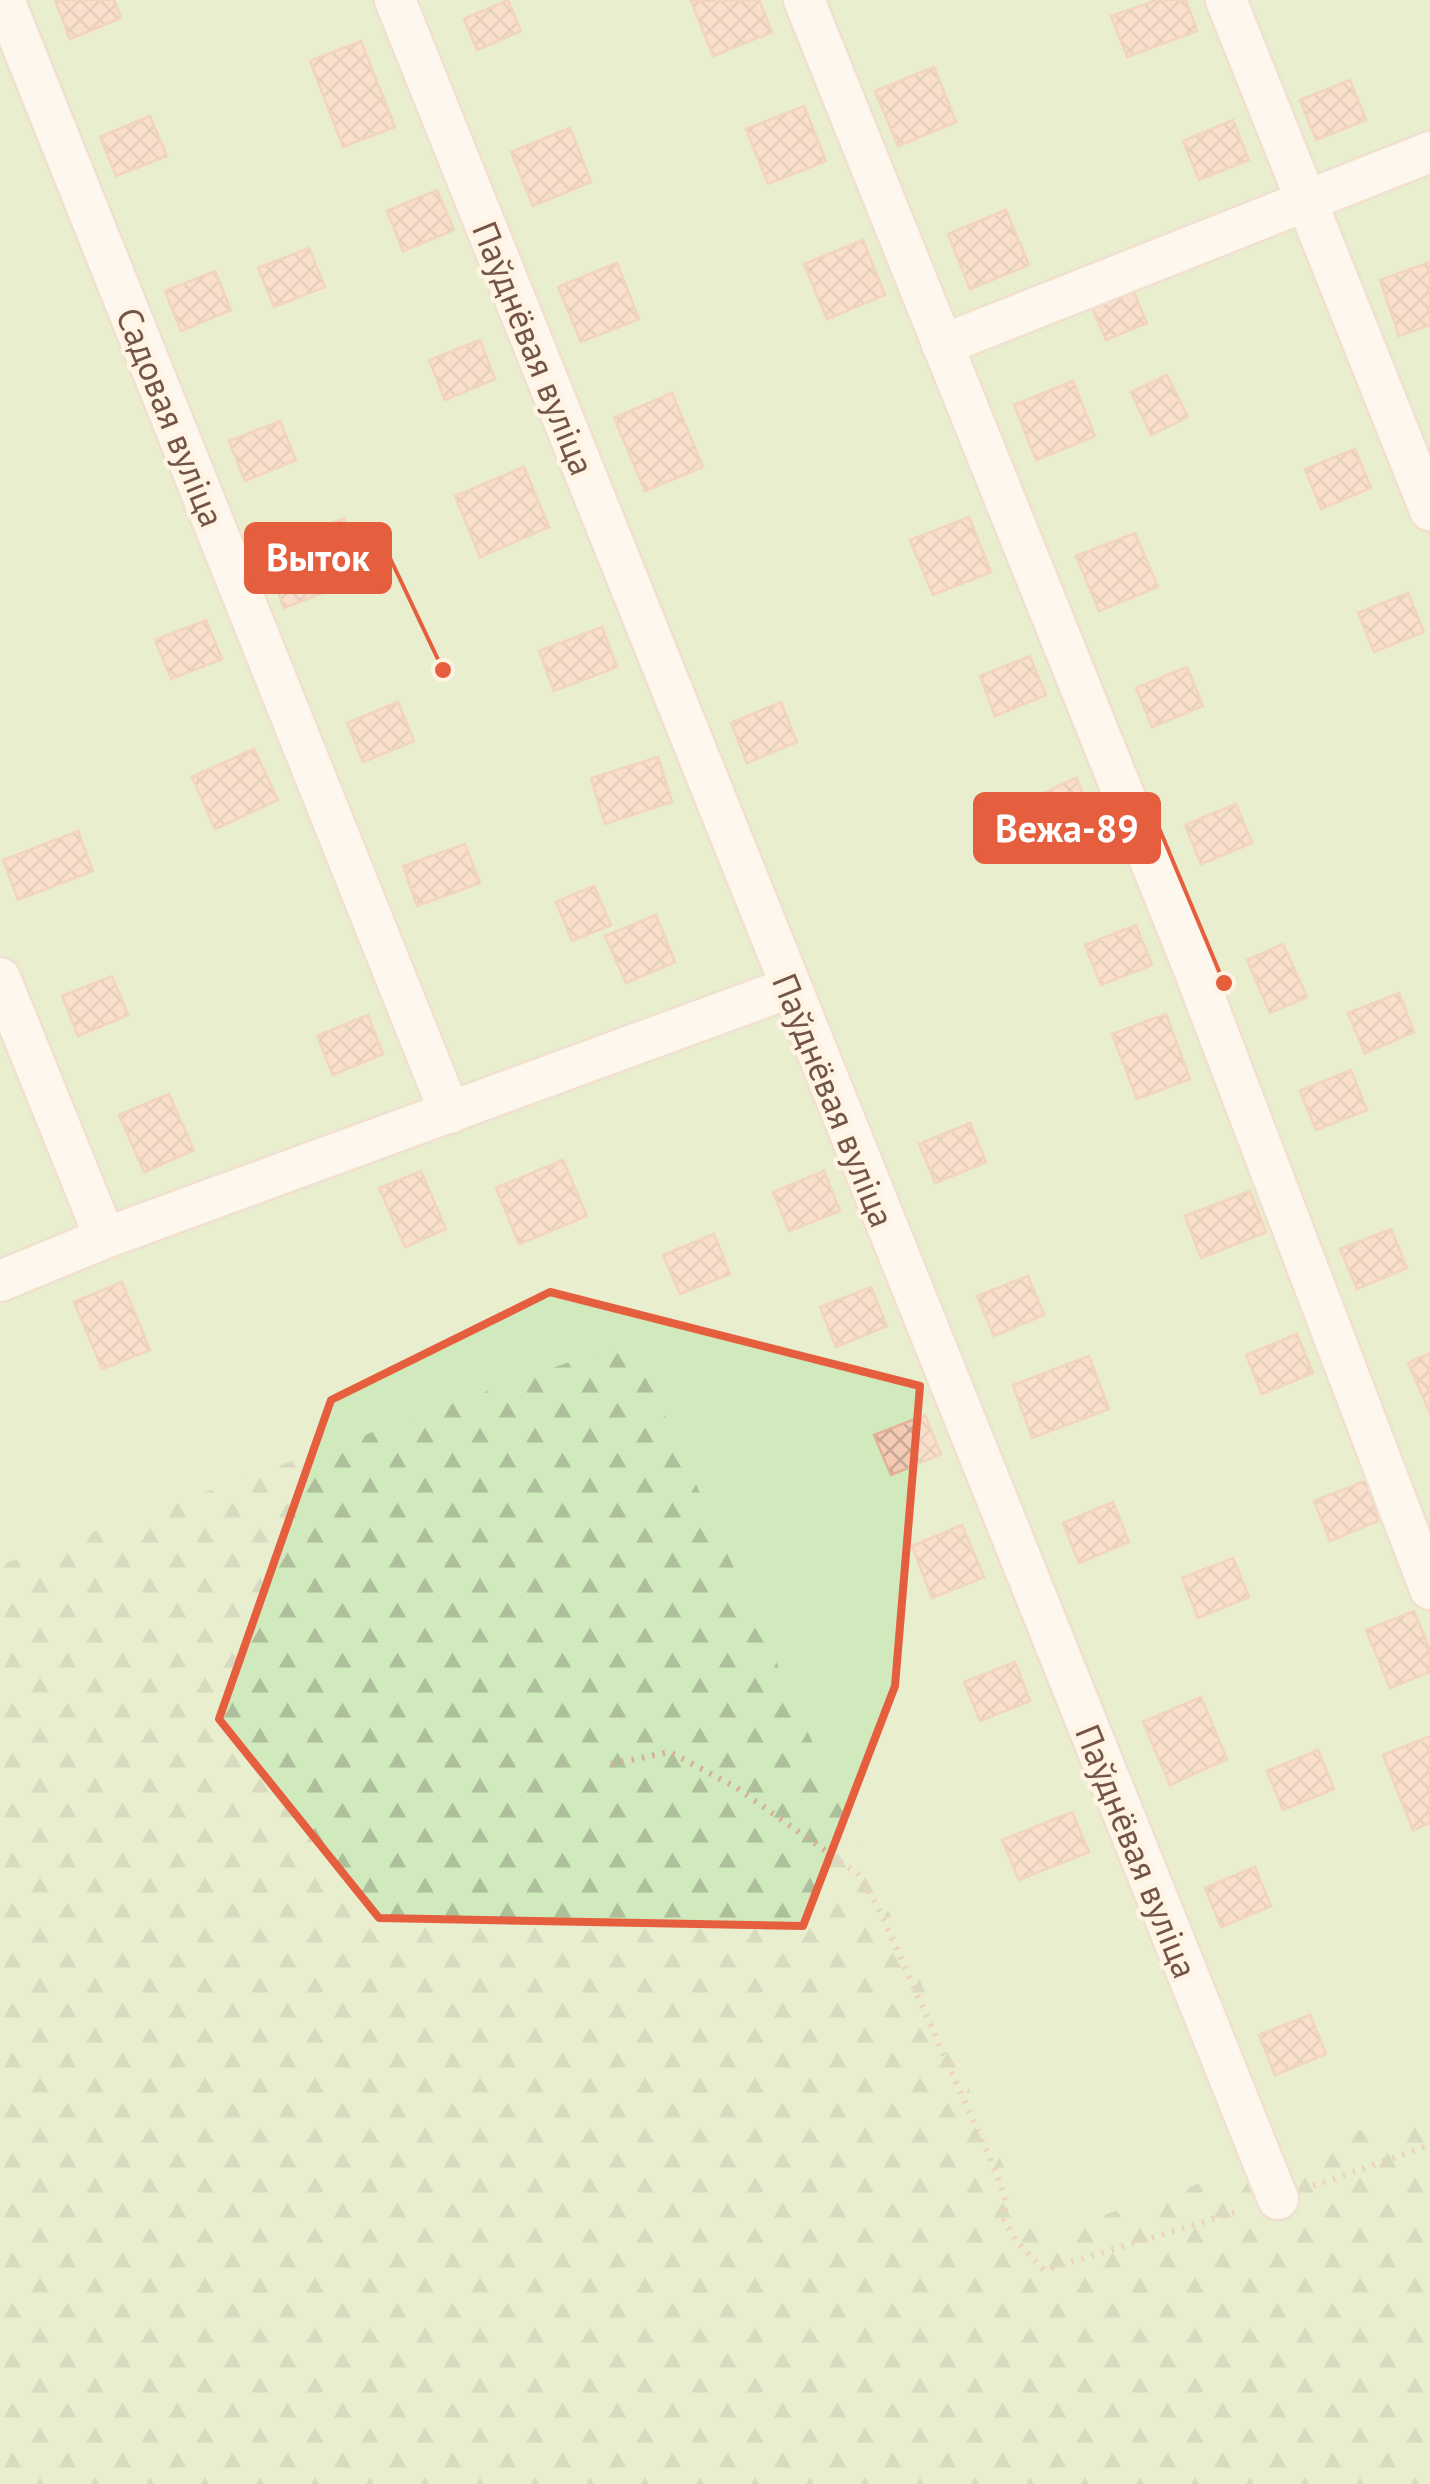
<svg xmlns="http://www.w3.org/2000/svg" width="1430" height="2484" font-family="'PT Sans',sans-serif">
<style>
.forest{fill:url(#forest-firs)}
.green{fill:#d0eabd}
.building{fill:url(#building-cross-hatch);stroke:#e6b195;stroke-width:2.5}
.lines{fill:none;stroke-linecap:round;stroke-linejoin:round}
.minor-casing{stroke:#e2cdbd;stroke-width:45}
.path{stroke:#d7af98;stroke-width:6;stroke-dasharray:2.5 8;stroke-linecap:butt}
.minor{stroke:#fff;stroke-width:40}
.marked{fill:none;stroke:#e55e3e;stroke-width:8;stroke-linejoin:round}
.labels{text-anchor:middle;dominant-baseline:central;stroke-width:9;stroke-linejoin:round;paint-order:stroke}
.street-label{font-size:35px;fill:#735446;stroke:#fff4e4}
.leader{fill:none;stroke:#e55e3e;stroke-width:4}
.callout-dot{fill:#e55e3e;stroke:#fff4e4;stroke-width:4}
.callout{fill:#e55e3e;stroke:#e55e3e;stroke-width:4}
.callout-label{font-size:38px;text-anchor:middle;font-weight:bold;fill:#fff}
</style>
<defs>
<pattern id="forest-firs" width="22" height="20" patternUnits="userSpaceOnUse" patternTransform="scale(2.5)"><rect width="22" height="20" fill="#d0eabd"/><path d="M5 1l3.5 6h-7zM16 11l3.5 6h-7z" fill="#adc09b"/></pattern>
<pattern id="building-cross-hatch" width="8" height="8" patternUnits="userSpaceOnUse" patternTransform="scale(2.5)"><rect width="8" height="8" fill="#f3cbb5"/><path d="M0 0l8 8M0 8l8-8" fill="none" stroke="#c9a795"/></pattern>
</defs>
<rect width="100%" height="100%" fill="#fdf0de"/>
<path class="forest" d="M 631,1339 L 1036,2237 L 1430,2107 L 1430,2484 L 0,2484 L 0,1565 Z"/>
<path class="green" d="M 0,0 L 1430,0 L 1430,2107 L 1036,2237 L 631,1340 L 0,1565 Z"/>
<g class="building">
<path d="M 55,0 L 114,0 L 121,18 L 70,39 Z"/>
<path d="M 508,0 L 521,31 L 477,50 L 464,19 Z"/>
<path d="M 759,0 L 772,32 L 713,56 L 691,1 Z"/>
<path d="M 1157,0 L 1186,0 L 1197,31 L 1127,57 L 1111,16 Z"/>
<path d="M 361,41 L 395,127 L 343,147 L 310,61 Z"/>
<path d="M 934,67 L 956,122 L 898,146 L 875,91 Z"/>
<path d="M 1350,80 L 1366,120 L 1316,140 L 1300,100 Z"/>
<path d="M 804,106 L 826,161 L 768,184 L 746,129 Z"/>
<path d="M 150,116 L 167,156 L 116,176 L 100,137 Z"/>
<path d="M 1233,120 L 1249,160 L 1199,180 L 1183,141 Z"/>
<path d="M 570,128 L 591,182 L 533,206 L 511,152 Z"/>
<path d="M 437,190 L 454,230 L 403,251 L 387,211 Z"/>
<path d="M 1006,210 L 1029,265 L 970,289 L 948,234 Z"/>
<path d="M 863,240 L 885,295 L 827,319 L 804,264 Z"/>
<path d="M 309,248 L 325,287 L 274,307 L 258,268 Z"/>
<path d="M 1430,262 L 1430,325 L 1399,336 L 1380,280 Z"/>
<path d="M 617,263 L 639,319 L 581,342 L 558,287 Z"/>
<path d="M 215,271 L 231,310 L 181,331 L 165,291 Z"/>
<path d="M 1132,288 L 1147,323 L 1106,340 L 1091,305 Z"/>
<path d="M 480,340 L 495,379 L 445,400 L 429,360 Z"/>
<path d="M 1167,375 L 1188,417 L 1151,435 L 1131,392 Z"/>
<path d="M 1073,381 L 1095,436 L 1036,460 L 1014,405 Z"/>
<path d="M 672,393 L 703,467 L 645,491 L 614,418 Z"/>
<path d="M 280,421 L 296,460 L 245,481 L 229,441 Z"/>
<path d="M 1355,449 L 1371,488 L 1321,509 L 1305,469 Z"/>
<path d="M 524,467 L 549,527 L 480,557 L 455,496 Z"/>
<path d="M 969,517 L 991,572 L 933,595 L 910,540 Z"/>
<path d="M 344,518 L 367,576 L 284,608 L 262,550 Z"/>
<path d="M 1135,533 L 1158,587 L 1099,611 L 1076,556 Z"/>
<path d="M 1408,593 L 1424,632 L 1374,652 L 1358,613 Z"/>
<path d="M 206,620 L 222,659 L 171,679 L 155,640 Z"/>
<path d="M 602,627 L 617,667 L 554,691 L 539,651 Z"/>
<path d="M 1030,656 L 1046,695 L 995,716 L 980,676 Z"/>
<path d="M 1187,667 L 1203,706 L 1152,727 L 1136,688 Z"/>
<path d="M 398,702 L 414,741 L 363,762 L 347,723 Z"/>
<path d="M 781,702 L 797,742 L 747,763 L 731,723 Z"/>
<path d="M 254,749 L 278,800 L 215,829 L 192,777 Z"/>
<path d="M 658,757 L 672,802 L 605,824 L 591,778 Z"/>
<path d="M 1076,778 L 1101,835 L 1053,856 L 1028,800 Z"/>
<path d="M 1236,804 L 1252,843 L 1201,864 L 1185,825 Z"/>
<path d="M 78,831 L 93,871 L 18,900 L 3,860 Z"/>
<path d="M 465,844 L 480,883 L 417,906 L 403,866 Z"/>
<path d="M 594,886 L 611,925 L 572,941 L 556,902 Z"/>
<path d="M 656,915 L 675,962 L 626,983 L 605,936 Z"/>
<path d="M 1136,925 L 1152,965 L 1101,985 L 1085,945 Z"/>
<path d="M 1283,944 L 1307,997 L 1270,1013 L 1247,960 Z"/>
<path d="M 112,976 L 128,1015 L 78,1036 L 62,996 Z"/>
<path d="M 1399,993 L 1414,1032 L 1365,1053 L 1348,1013 Z"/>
<path d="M 1166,1014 L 1190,1079 L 1137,1099 L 1112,1034 Z"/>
<path d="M 368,1015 L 383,1054 L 333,1075 L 317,1036 Z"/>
<path d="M 1351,1070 L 1367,1110 L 1316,1130 L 1300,1091 Z"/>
<path d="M 169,1094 L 194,1150 L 144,1172 L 119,1115 Z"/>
<path d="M 970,1123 L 986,1162 L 935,1183 L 919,1144 Z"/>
<path d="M 563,1160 L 587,1216 L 519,1244 L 496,1188 Z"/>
<path d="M 421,1171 L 446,1229 L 405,1247 L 379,1188 Z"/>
<path d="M 824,1171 L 840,1211 L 789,1231 L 773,1192 Z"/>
<path d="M 1250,1191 L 1266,1232 L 1201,1258 L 1185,1216 Z"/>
<path d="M 1391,1229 L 1407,1268 L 1357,1289 L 1340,1249 Z"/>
<path d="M 714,1234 L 730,1274 L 680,1294 L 663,1255 Z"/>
<path d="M 1028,1276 L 1044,1315 L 994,1336 L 977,1296 Z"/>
<path d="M 122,1282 L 150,1350 L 102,1369 L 74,1302 Z"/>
<path d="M 871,1287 L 887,1326 L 836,1347 L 820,1307 Z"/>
<path d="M 1297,1334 L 1313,1373 L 1262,1394 L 1246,1355 Z"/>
<path d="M 1430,1353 L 1430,1413 L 1408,1363 Z"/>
<path d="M 1089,1356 L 1109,1409 L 1032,1438 L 1013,1385 Z"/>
<path d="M 925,1415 L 941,1454 L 891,1475 L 874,1435 Z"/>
<path d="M 1365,1481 L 1380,1520 L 1330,1541 L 1314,1501 Z"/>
<path d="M 1113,1502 L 1129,1542 L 1079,1563 L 1063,1523 Z"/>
<path d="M 962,1525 L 984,1577 L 932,1598 L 912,1546 Z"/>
<path d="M 1233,1558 L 1249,1597 L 1198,1618 L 1182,1578 Z"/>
<path d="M 1414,1611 L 1430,1650 L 1430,1672 L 1390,1688 L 1366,1630 Z"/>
<path d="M 1015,1662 L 1030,1701 L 980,1721 L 964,1682 Z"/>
<path d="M 1201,1697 L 1227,1759 L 1170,1785 L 1143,1722 Z"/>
<path d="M 1430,1736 L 1430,1823 L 1413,1830 L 1383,1755 Z"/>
<path d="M 1318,1750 L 1334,1789 L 1283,1810 L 1267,1771 Z"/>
<path d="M 1072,1812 L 1089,1852 L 1019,1880 L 1002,1840 Z"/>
<path d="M 1255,1867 L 1271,1906 L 1221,1927 L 1205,1888 Z"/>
<path d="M 1310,2015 L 1326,2054 L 1275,2075 L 1259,2035 Z"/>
</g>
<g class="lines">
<defs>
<g id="minor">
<path d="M 4,0 L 450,1113"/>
<path d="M 395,0 L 1278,2199"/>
<path d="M 804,0 L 1193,967 L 1430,1589"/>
<path d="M 1226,0 L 1430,510"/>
<path d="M 942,345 L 1430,152"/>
<path d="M 0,978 L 105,1238"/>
<path d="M 0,1281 L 105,1238 L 789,988"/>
</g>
</defs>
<use href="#minor" class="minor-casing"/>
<g class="path">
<path d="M 611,1764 L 670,1752 L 737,1788 L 858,1874 L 879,1909 L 996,2172 L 1006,2202 L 1004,2220 L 1017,2242 L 1044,2270 L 1240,2211"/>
<path d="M 1313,2186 L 1430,2145"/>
</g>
<use href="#minor" class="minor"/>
</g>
<path d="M0 0H1430V2484H0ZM 550,1292 L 920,1386 L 895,1686 L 803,1926 L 379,1918 L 219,1719 L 331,1400 Z" fill="#fdf0de" fill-opacity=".55" fill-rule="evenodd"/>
<path class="marked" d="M 550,1292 L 920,1386 L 895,1686 L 803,1926 L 379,1918 L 219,1719 L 331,1400 Z"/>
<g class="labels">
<g class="street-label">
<text transform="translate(534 348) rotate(68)">Паўднёвая вуліца</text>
<text transform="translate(171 417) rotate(68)">Садовая вуліца</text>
<text transform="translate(834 1100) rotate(68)">Паўднёвая вуліца</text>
<text transform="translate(1137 1851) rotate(68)">Паўднёвая вуліца</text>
</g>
</g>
<path class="leader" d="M443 670L390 558M1224 983L1159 828"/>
<g class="callout-dot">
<circle cx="443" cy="670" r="10"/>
<circle cx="1224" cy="983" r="10"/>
</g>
<g class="callout">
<rect x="246" y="524" width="144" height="68" rx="10"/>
<rect x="975" y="794" width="184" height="68" rx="10"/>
</g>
<g class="callout-label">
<text x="318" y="571">Выток</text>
<text x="1067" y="842">Вежа-89</text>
</g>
</svg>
